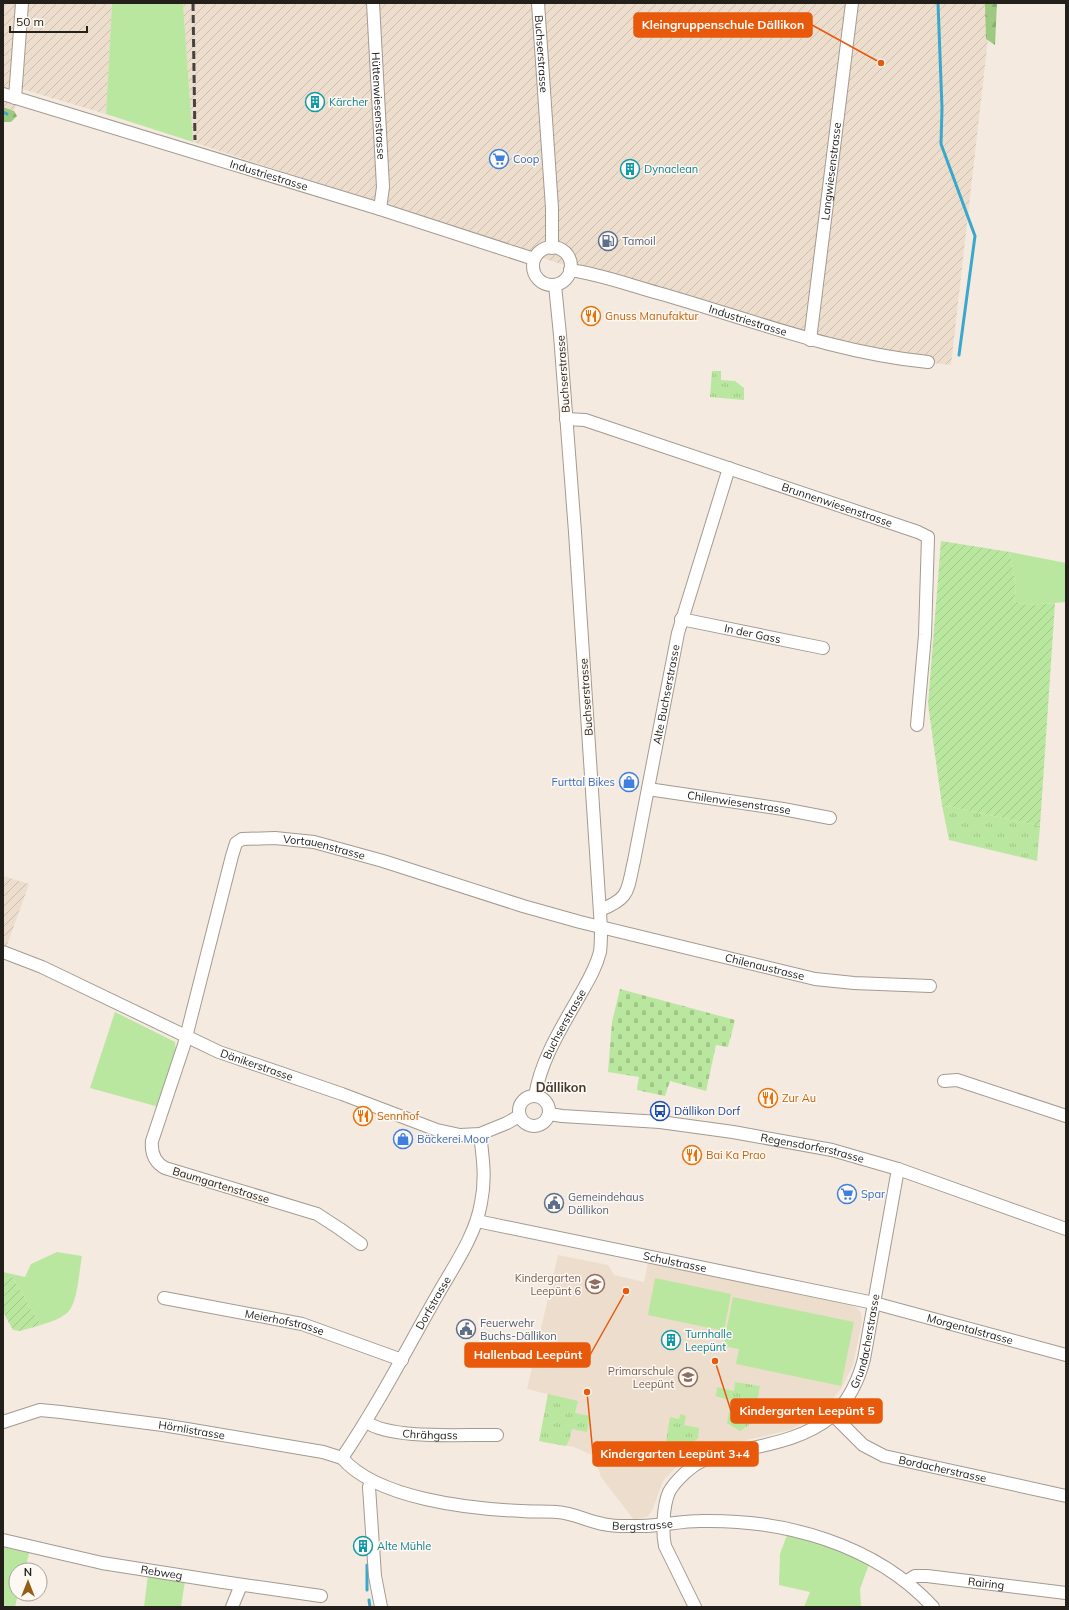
<svg xmlns="http://www.w3.org/2000/svg" width="1069" height="1610" font-family="Mulish,sans-serif">
<style>
.built{fill:#edddcd}
.industrial{fill:url(#industrial-furrows)}
.grass{fill:#bae79f}
.forest{fill:url(#forest-firs)}
.cemetery{fill:url(#cemetery-stones)}
.park{fill:url(#park-tufts)}
.garden{fill:url(#garden-furrows)}
.lines{fill:none;stroke-linecap:round;stroke-linejoin:round}
.stream{stroke:#3aa8cd;stroke-width:3}
.minor-casing{stroke:#a39a90;stroke-width:14}
.minor{stroke:#fff;stroke-width:12}
.rail{stroke:#46423d;stroke-width:3;stroke-dasharray:8 4;stroke-linecap:butt}
.labels{text-anchor:middle;dominant-baseline:central;stroke-width:3;stroke-linejoin:round;paint-order:stroke}
.street-label{font-size:11px;fill:#23201c;stroke:#fef8f2}
.culture-label{font-size:11px;fill:#0d838f;stroke:#fef8f2;text-anchor:start}
.shop-label{font-size:11px;fill:#366cbe;stroke:#fef8f2;text-anchor:start}
.service-label{font-size:11px;fill:#4e5e75;stroke:#fef8f2;text-anchor:start}
.food-label{font-size:11px;fill:#c56008;stroke:#fef8f2;text-anchor:start}
.transit-label{font-size:11px;fill:#164399;stroke:#fef8f2;text-anchor:start}
.education-label{font-size:11px;fill:#785e54;stroke:#fef8f2;text-anchor:end}
.quarter-label{font-size:13px;font-weight:bold;fill:#433b33;stroke:#fef8f2}
.leader{fill:none;stroke:#e8590c;stroke-width:1.5}
.callout-dot{fill:#e8590c;stroke:#fef8f2;stroke-width:1.5}
.callout{fill:#e8590c;stroke:#e8590c;stroke-width:1.5}
.callout-label{font-size:12px;text-anchor:middle;font-weight:bold;fill:#fff}
</style>
<defs>
<pattern id="industrial-furrows" width="10" height="10" patternUnits="userSpaceOnUse"><rect width="10" height="10" fill="#edddcd"/><path d="M-1 1l2-2M0 10L10 0M9 11l2-2" fill="none" stroke="#cbbdaf"/></pattern>
<pattern id="forest-firs" width="22" height="20" patternUnits="userSpaceOnUse"><rect width="22" height="20" fill="#9dca80"/><path d="M5 1l3.5 6h-7zM16 11l3.5 6h-7z" fill="#87ad6e"/></pattern>
<pattern id="cemetery-stones" width="16" height="16" patternUnits="userSpaceOnUse"><rect width="16" height="16" fill="#bae79f"/><path d="M2 7V4a2 2 0 0 1 4 0v3zM10 15v-3a2 2 0 0 1 4 0v3z" fill="#a0c688"/></pattern>
<pattern id="park-tufts" width="24" height="20" patternUnits="userSpaceOnUse"><rect width="24" height="20" fill="#bae79f"/><path d="M3 7l-1-3M5 7V3M7 7l1-3M15 17l-1-3M17 17v-4M19 17l1-3" fill="none" stroke="#a0c688"/></pattern>
<pattern id="garden-furrows" width="10" height="10" patternUnits="userSpaceOnUse"><rect width="10" height="10" fill="#bae79f"/><path d="M-1 1l2-2M0 10L10 0M9 11l2-2" fill="none" stroke="#a0c688"/></pattern>
</defs>
<rect width="100%" height="100%" fill="#f4eae0"/>
<path class="built" d="M 558,1255 L 608,1265 L 614,1275 L 644,1282 L 648,1263 L 850,1305 L 857,1308 L 861,1313 L 862,1322 L 853,1365 L 841,1389 L 821,1413 L 790,1430 L 713,1448 L 686,1457 L 663,1481 L 652,1511 L 647,1517 L 634,1520 L 601,1477 L 595,1458 L 592,1455 L 574,1447 L 542,1442 L 551,1395 L 527,1389 Z"/>
<g class="industrial">
<path d="M 3,3 L 112,3 L 106,114 L 22,89 L 14,111 L 3,107 Z"/>
<path d="M 183,3 L 992,3 L 951,365 L 897,359 L 585,272 L 193,142 Z"/>
<path d="M 3,876 L 29,884 L 3,956 Z"/>
</g>
<g class="grass">
<path d="M 112,3 L 183,3 L 193,142 L 106,114 Z"/>
<path d="M 1010,552 L 1066,563 L 1066,602 L 1027,605 L 1014,601 L 1016,588 Z"/>
<path d="M 115,1012 L 175,1042 L 176,1052 L 159,1107 L 90,1088 Z"/>
<path d="M 57,1252 L 82,1256 C 79,1270 78,1304 67,1313 C 60,1319 50,1322 41,1325 L 12,1276 L 3,1280 L 3,1272 L 25,1277 L 31,1264 Z"/>
<path d="M 655,1278 L 731,1294 L 724,1331 L 648,1315 Z"/>
<path d="M 733,1297 L 854,1322 L 841,1386 L 736,1364 L 739,1349 L 723,1346 Z"/>
<path d="M 787,1535 C 817,1542 841,1551 869,1564 L 860,1589 L 861,1606 L 804,1607 L 810,1592 L 779,1585 L 780,1554 Z"/>
<path d="M 3,1547 L 29,1553 L 25,1570 L 16,1570 L 16,1594 L 18,1594 L 15,1607 L 3,1607 Z"/>
<path d="M 148,1575 L 185,1581 L 181,1607 L 144,1607 Z"/>
</g>
<g class="forest">
<path d="M 985,3 L 997,3 L 995,45 L 986,39 Z"/>
<path d="M 3,107 L 14,111 L 17,116 L 11,122 L 3,122 Z"/>
</g>
<path class="cemetery" d="M 620,989 L 735,1020 L 728,1047 L 716,1045 L 706,1091 L 670,1081 L 665,1096 L 637,1090 L 639,1077 L 608,1072 L 612,1022 Z"/>
<g class="park">
<path d="M 712,371 L 721,371 L 721,380 L 735,381 L 744,388 L 744,400 L 710,397 Z"/>
<path d="M 942,805 L 1040,826 L 1037,861 L 949,840 Z"/>
<path d="M 735,1382 L 760,1386 L 757,1401 L 753,1400 L 749,1425 L 740,1431 L 727,1423 L 731,1401 L 716,1396 L 717,1387 L 734,1391 Z"/>
<path d="M 548,1394 L 578,1401 L 575,1413 L 590,1416 L 587,1432 L 572,1429 L 570,1438 L 566,1446 L 539,1441 Z"/>
<path d="M 680,1414 L 686,1416 L 684,1425 L 699,1428 L 698,1438 L 683,1453 L 673,1446 L 669,1451 L 659,1453 L 658,1449 L 666,1442 L 670,1417 L 679,1419 Z"/>
</g>
<g class="garden">
<path d="M 941,541 L 1010,552 L 1016,588 L 1014,601 L 1027,605 L 1055,603 L 1040,826 L 942,805 L 928,704 Z"/>
<path d="M 12,1276 L 41,1325 L 20,1331 L 13,1330 L 3,1312 L 3,1280 Z"/>
</g>
<g class="lines">
<g class="stream">
<path d="M 938,3 L 942,108 L 941,144 L 975,236 L 959,355"/>
<path d="M 3,112 L 7,114"/>
<path d="M 367,1590 L 367,1565"/>
<path d="M 369,1600 L 370,1607"/>
</g>
<defs>
<g id="minor">
<path id="s1" d="M 373,3 L 383,187 L 380,209"/>
<path id="s2" d="M 538,3 L 552,208 L 552,248"/>
<path id="s3" d="M 3,94 L 380,209 L 534,259"/>
<path d="M 15,98 L 22,3"/>
<circle cx="552" cy="266" r="19"/>
<path id="s4" d="M 570,270 C 600,274 629,285 658,293 C 747,318 834,353 928,362"/>
<path id="s5" d="M 810,340 L 852,3"/>
<path id="s6" d="M 566,419 L 585,420 L 918,532 L 928,537 L 925,635 L 917,725"/>
<path id="s7" d="M 681,619 L 823,648"/>
<path id="s8" d="M 648,789 L 783,809 L 830,818"/>
<path id="s9" d="M 600,910 C 631,898 627,890 634,861 L 678,633 L 729,468"/>
<path id="s10" d="M 3,952 L 42,967 L 219,1052 L 342,1094 L 437,1130 L 460,1135 L 480,1134 L 507,1123 L 519,1116"/>
<path d="M 944,1081 L 957,1080 L 1066,1116"/>
<circle cx="534" cy="1111" r="15"/>
<path id="s11" d="M 535,1096 C 541,1059 562,1027 580,995 C 588,981 596,968 600,952 C 601,945 601,936 601,928 L 575,532 L 560,335 L 555,285"/>
<path id="s12" d="M 549,1114 L 562,1116 L 660,1122 L 733,1132 L 832,1150 L 898,1169 L 1066,1229"/>
<path id="s13" d="M 477,1221 L 874,1303 L 1066,1355"/>
<path id="s14" d="M 361,1244 L 340,1229 L 317,1214 L 165,1168 C 154,1162 151,1152 152,1141 L 184,1045 L 232,856 L 236,843 L 242,839 L 275,838 L 314,842 L 383,861 L 523,906 L 580,922 L 815,979 L 854,983 L 930,986"/>
<path id="s15" d="M 164,1298 L 302,1324 L 402,1360"/>
<path id="s16" d="M 833,1415 L 863,1445 L 884,1456 L 1066,1496"/>
<path id="s17" d="M 3,1422 L 40,1410 L 61,1412 L 163,1425 L 323,1452 L 342,1458"/>
<path id="s18" d="M 366,1422 C 393,1440 463,1434 497,1435"/>
<path id="s19" d="M 342,1458 C 377,1499 471,1509 522,1511 C 534,1512 546,1511 557,1512 C 573,1513 587,1521 603,1524 C 615,1527 628,1526 641,1526 C 661,1526 680,1521 700,1521 C 784,1519 875,1544 933,1607"/>
<path id="s20" d="M 342,1458 C 376,1408 404,1354 434,1301 C 451,1270 475,1238 481,1203 C 486,1178 483,1159 480,1134"/>
<path d="M 371,1481 L 369,1487 L 375,1576 L 381,1607"/>
<path id="s21" d="M 3,1540 L 102,1563 L 223,1582 L 321,1596"/>
<path id="s22" d="M 907,1581 L 915,1576 L 927,1576 L 1066,1593"/>
<path d="M 232,1607 L 241,1585"/>
<path id="s23" d="M 695,1607 L 665,1546 C 662,1532 663,1506 669,1492 C 675,1481 691,1466 702,1461 C 712,1457 724,1455 735,1452 C 769,1444 803,1439 831,1417 C 848,1403 859,1379 864,1359 L 898,1169"/>
</g>
</defs>
<use href="#minor" class="minor-casing"/>
<use href="#minor" class="minor"/>
<path class="rail" d="M 193,3 L 195,140"/>
</g>
<defs>
<symbol id="building-ring" viewBox="-11 -11 22 22"><circle r="9.5" fill="#fef8f2" stroke="#0f9aa8" stroke-width="1.5"/><path d="M-4-6H4V6H1V3H-1V6H-4ZM-2.5-4.3h1.7v1.8h-1.7ZM.8-4.3h1.7v1.8H.8ZM-2.5-1h1.7V.8h-1.7ZM.8-1h1.7V.8H.8Z" fill="#0f9aa8"/></symbol>
<symbol id="supermarket-ring" viewBox="-11 -11 22 22"><circle r="9.5" fill="#fef8f2" stroke="#3f7fe0" stroke-width="1.5"/><path d="M-6-5.5h2.5l.6 2H6L4.5 2H-2.5L-4.4-4H-6ZM-1.5 3.2a1.3 1.3 0 1 0 .1 0ZM3 3.2a1.3 1.3 0 1 0 .1 0Z" fill="#3f7fe0"/></symbol>
<symbol id="fuel-ring" viewBox="-11 -11 22 22"><circle r="9.5" fill="#fef8f2" stroke="#5c6f8a" stroke-width="1.5"/><path d="M-5.5-6h7V0h2V4h1.3V-2.5L3-4.5l.8-.8L6-3V5H2.5V1h-1V6h-7ZM-4.2-4.7v3.2H.2V-4.7Z" fill="#5c6f8a"/></symbol>
<symbol id="restaurant-ring" viewBox="-11 -11 22 22"><circle r="9.5" fill="#fef8f2" stroke="#e8710a" stroke-width="1.5"/><path d="M-5-6h1v4h1v-4h1v4h1v-4h1v5L-1.5 .5V6h-2V.5L-5-1ZM5-6V6H3V1.5H1.5Q1.5-4 5-6Z" fill="#e8710a"/></symbol>
<symbol id="shop-ring" viewBox="-11 -11 22 22"><circle r="9.5" fill="#fef8f2" stroke="#3f7fe0" stroke-width="1.5"/><path d="M-5-2.5h2.3a2.7 3.5 0 0 1 5.4 0H5L5.5 6h-11ZM-1.5-2.5h3a1.5 2.3 0 0 0-3 0Z" fill="#3f7fe0"/></symbol>
<symbol id="bus-ring" viewBox="-11 -11 22 22"><circle r="9.5" fill="#fef8f2" stroke="#1a4fb4" stroke-width="1.5"/><path d="M-5-6H5V4H4V6H2V4H-2V6H-4V4H-5ZM-3.5-4V0h7V-4ZM-3.5 1.2v1.5H-2V1.2ZM2 1.2v1.5H3.5V1.2Z" fill="#1a4fb4"/></symbol>
<symbol id="civic-ring" viewBox="-11 -11 22 22"><circle r="9.5" fill="#fef8f2" stroke="#5c6f8a" stroke-width="1.5"/><path d="M-.6-6.5H3V-4.5H.6V-3L4-1V1h2V6H-6V1h2V-1L-.6-3ZM-1.2 2.5V6h2.4V2.5Z" fill="#5c6f8a"/></symbol>
<symbol id="school-ring" viewBox="-11 -11 22 22"><circle r="9.5" fill="#fef8f2" stroke="#8d6e63" stroke-width="1.5"/><path d="M0-5L7-2L0 1L-7-2ZM-4 1L0 2.5L4 1V4Q0 6-4 4Z" fill="#8d6e63"/></symbol>
</defs>
<g fill-rule="evenodd">
<use href="#building-ring" x="304" y="91" width="22" height="22"/>
<use href="#supermarket-ring" x="488" y="148" width="22" height="22"/>
<use href="#building-ring" x="619" y="158" width="22" height="22"/>
<use href="#fuel-ring" x="597" y="230" width="22" height="22"/>
<use href="#restaurant-ring" x="580" y="305" width="22" height="22"/>
<use href="#shop-ring" x="618" y="771" width="22" height="22"/>
<use href="#restaurant-ring" x="757" y="1087" width="22" height="22"/>
<use href="#bus-ring" x="649" y="1100" width="22" height="22"/>
<use href="#restaurant-ring" x="352" y="1105" width="22" height="22"/>
<use href="#shop-ring" x="392" y="1128" width="22" height="22"/>
<use href="#restaurant-ring" x="681" y="1144" width="22" height="22"/>
<use href="#supermarket-ring" x="836" y="1183" width="22" height="22"/>
<use href="#civic-ring" x="543" y="1192" width="22" height="22"/>
<use href="#school-ring" x="584" y="1273" width="22" height="22"/>
<use href="#civic-ring" x="455" y="1318" width="22" height="22"/>
<use href="#building-ring" x="660" y="1329" width="22" height="22"/>
<use href="#school-ring" x="677" y="1366" width="22" height="22"/>
<use href="#building-ring" x="352" y="1535" width="22" height="22"/>
</g>
<g class="labels">
<g class="street-label">
<text stroke="none"><textPath href="#s2" startOffset="51">Buchserstrasse</textPath></text>
<text stroke="none"><textPath href="#s1" startOffset="103">Hüttenwiesenstrasse</textPath></text>
<text stroke="none"><textPath href="#s5" startOffset="170">Langwiesenstrasse</textPath></text>
<text stroke="none"><textPath href="#s3" startOffset="278">Industriestrasse</textPath></text>
<text stroke="none"><textPath href="#s4" startOffset="185">Industriestrasse</textPath></text>
<text transform="translate(563 374) rotate(-94)">Buchserstrasse</text>
<text stroke="none"><textPath href="#s6" startOffset="285">Brunnenwiesenstrasse</textPath></text>
<text stroke="none"><textPath href="#s7" startOffset="73">In der Gass</textPath></text>
<text stroke="none"><textPath href="#s9" startOffset="234">Alte Buchserstrasse</textPath></text>
<text transform="translate(586 697) rotate(-94)">Buchserstrasse</text>
<text stroke="none"><textPath href="#s8" startOffset="92">Chilenwiesenstrasse</textPath></text>
<text stroke="none"><textPath href="#s14" startOffset="644">Vortauenstrasse</textPath></text>
<text stroke="none"><textPath href="#s14" startOffset="1101">Chilenaustrasse</textPath></text>
<text stroke="none"><textPath href="#s11" startOffset="78">Buchserstrasse</textPath></text>
<text stroke="none"><textPath href="#s10" startOffset="278">Dänikerstrasse</textPath></text>
<text stroke="none"><textPath href="#s12" startOffset="266">Regensdorferstrasse</textPath></text>
<text transform="translate(221 1185) rotate(17)">Baumgartenstrasse</text>
<text stroke="none"><textPath href="#s13" startOffset="202">Schulstrasse</textPath></text>
<text stroke="none"><textPath href="#s20" startOffset="180">Dorfstrasse</textPath></text>
<text stroke="none"><textPath href="#s15" startOffset="123">Meierhofstrasse</textPath></text>
<text stroke="none"><textPath href="#s13" startOffset="505">Morgentalstrasse</textPath></text>
<text stroke="none"><textPath href="#s23" startOffset="391">Grundacherstrasse</textPath></text>
<text stroke="none"><textPath href="#s17" startOffset="192">Hörnlistrasse</textPath></text>
<text stroke="none"><textPath href="#s18" startOffset="66">Chrähgass</textPath></text>
<text stroke="none"><textPath href="#s16" startOffset="126">Bordacherstrasse</textPath></text>
<text stroke="none"><textPath href="#s19" startOffset="314">Bergstrasse</textPath></text>
<text stroke="none"><textPath href="#s21" startOffset="162">Rebweg</textPath></text>
<text stroke="none"><textPath href="#s22" startOffset="81">Rairing</textPath></text>
</g>
<g class="culture-label">
<text x="329" y="102">Kärcher</text>
<text x="644" y="169">Dynaclean</text>
<text x="685" y="1334">Turnhalle<tspan x="685" dy="13">Leepünt</tspan></text>
<text x="377" y="1546">Alte Mühle</text>
</g>
<g class="shop-label">
<text x="513" y="159">Coop</text>
<text x="615" y="782" text-anchor="end">Furttal Bikes</text>
<text x="417" y="1139">Bäckerei Moor</text>
<text x="861" y="1194">Spar</text>
</g>
<g class="service-label">
<text x="622" y="241">Tamoil</text>
<text x="568" y="1197">Gemeindehaus<tspan x="568" dy="13">Dällikon</tspan></text>
<text x="480" y="1323">Feuerwehr<tspan x="480" dy="13">Buchs-Dällikon</tspan></text>
</g>
<g class="food-label">
<text x="605" y="316">Gnuss Manufaktur</text>
<text x="782" y="1098">Zur Au</text>
<text x="377" y="1116">Sennhof</text>
<text x="706" y="1155">Bai Ka Prao</text>
</g>
<g class="transit-label">
<text x="674" y="1111">Dällikon Dorf</text>
</g>
<g class="education-label">
<text x="581" y="1278">Kindergarten<tspan x="581" dy="13">Leepünt 6</tspan></text>
<text x="674" y="1371">Primarschule<tspan x="674" dy="13">Leepünt</tspan></text>
</g>
<g class="quarter-label">
<text x="561" y="1087">Dällikon</text>
</g>
</g>
<path class="leader" d="M881 63L812 25M626 1291L590 1355M715 1361L731 1411M587 1392L593 1454"/>
<g class="callout-dot">
<circle cx="881" cy="63" r="4"/>
<circle cx="626" cy="1291" r="4"/>
<circle cx="715" cy="1361" r="4"/>
<circle cx="587" cy="1392" r="4"/>
</g>
<g class="callout">
<rect x="634" y="13" width="178" height="24" rx="4"/>
<rect x="465" y="1343" width="125" height="24" rx="4"/>
<rect x="731" y="1399" width="151" height="24" rx="4"/>
<rect x="593" y="1442" width="165" height="24" rx="4"/>
</g>
<g class="callout-label">
<text x="723" y="29">Kleingruppenschule Dällikon</text>
<text x="528" y="1359">Hallenbad Leepünt</text>
<text x="807" y="1415">Kindergarten Leepünt 5</text>
<text x="675" y="1458">Kindergarten Leepünt 3+4</text>
</g>
<rect width="1069" height="1610" fill="none" stroke="#23201c" stroke-width="8"/>
<g transform="translate(28 1582)"><circle r="19" fill="#fef8f2" stroke="#a6a29c"/>
<path d="M0-3L7 15L0 10L-7 15Z" fill="#945e16"/>
<text y="-6" font-size="11" font-weight="bold" text-anchor="middle" fill="#23201c">N</text>
</g>
<path d="M10 26v6h77v-6" fill="none" stroke="#23201c" stroke-width="2"/>
<text x="16" y="26" font-size="12" fill="#23201c" stroke="#fef8f2" stroke-width="3" paint-order="stroke">50 m</text>
</svg>
